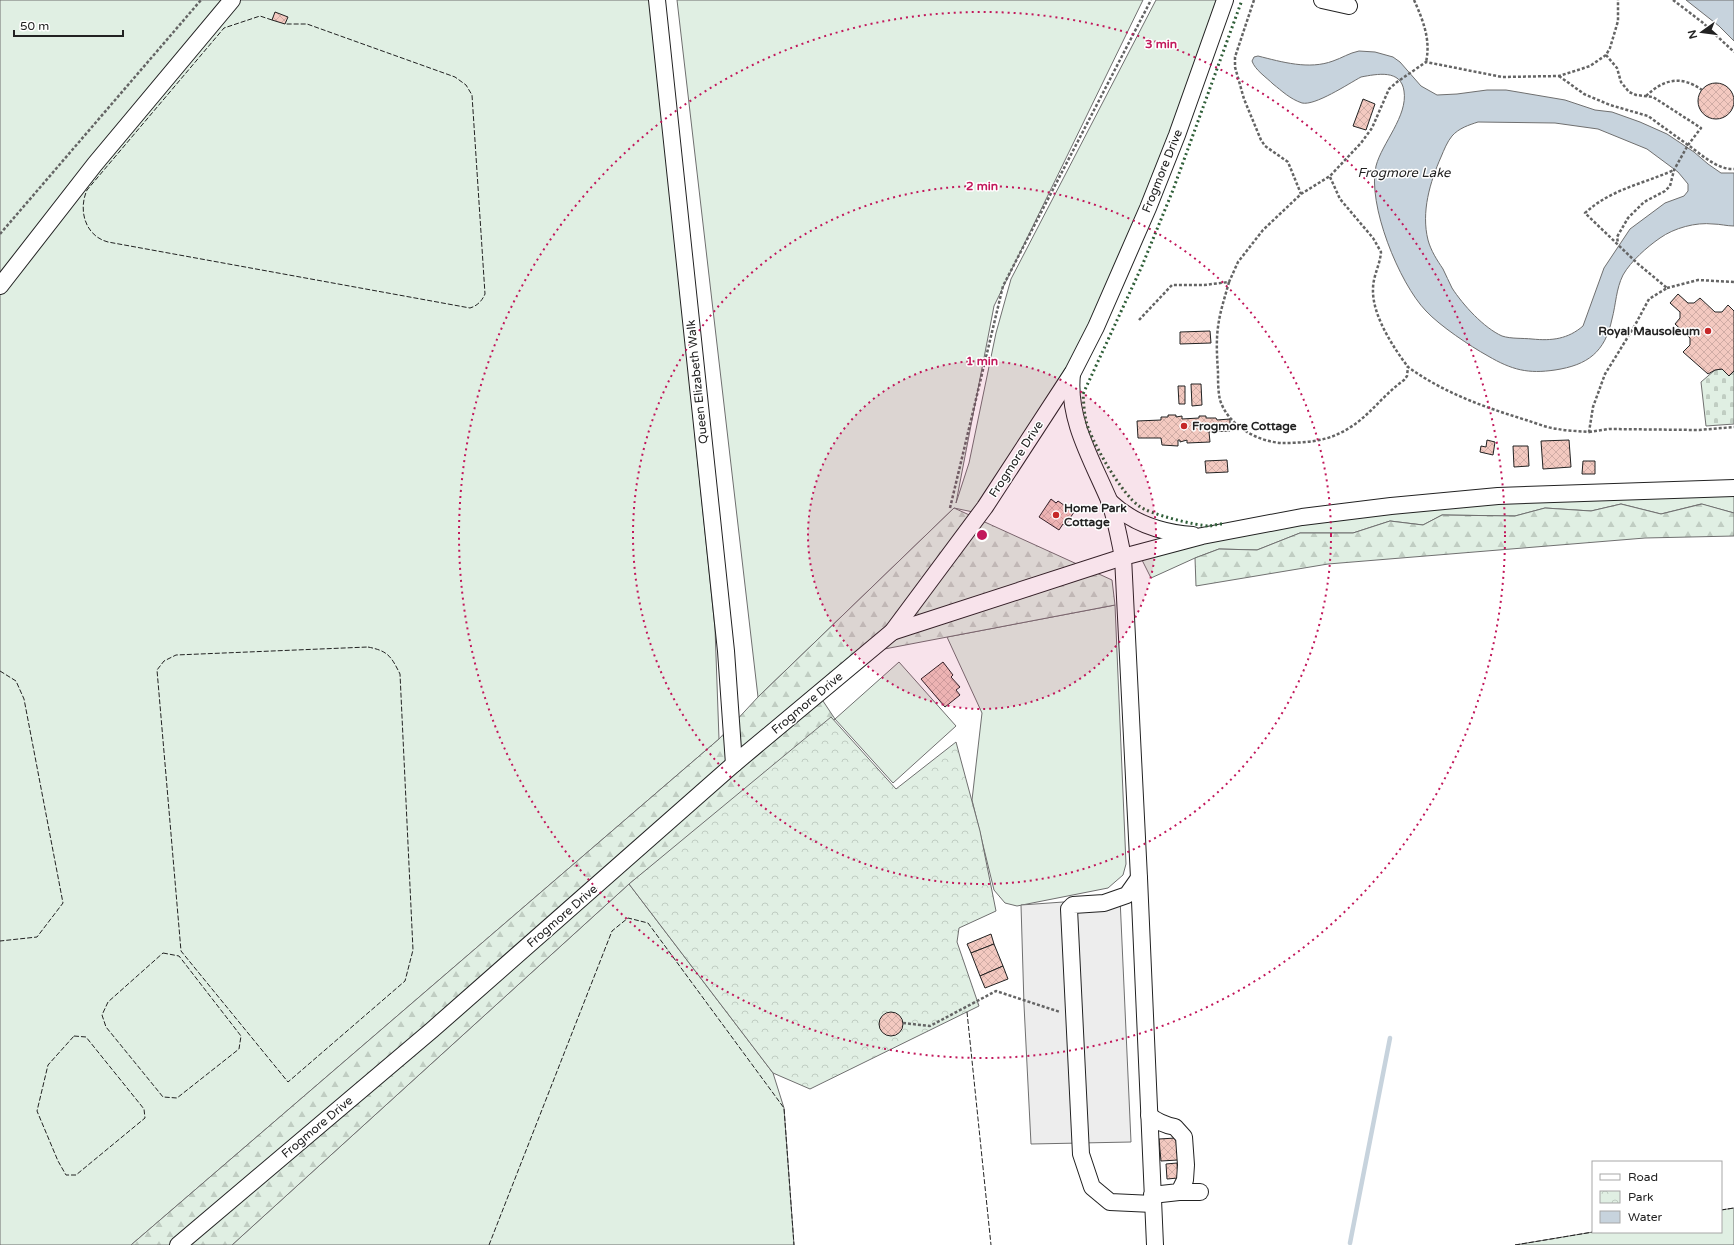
<svg xmlns="http://www.w3.org/2000/svg" width="1734" height="1245" font-family="'Varela Round',sans-serif">
<style>
.grass{fill:#e0efe3;stroke:#6f6f6f}
.forest{fill:url(#forest-firs);stroke:#6f6f6f}
.cemetery{fill:url(#cemetery-stones);stroke:#6f6f6f}
.park{fill:url(#park-crowns);stroke:#6f6f6f}
.parking{fill:#ededed;stroke:#6f6f6f}
.water{fill:#c7d3dd;stroke:#6f6f6f;fill-rule:evenodd}
.lines{fill:none;stroke-linecap:round;stroke-linejoin:round}
.stream{stroke:#c7d3dd;stroke-width:4.5}
.building{fill:url(#building-cross-hatch);stroke:#222}
.minor-casing{stroke:#222;stroke-width:18}
.path{stroke:#646464;stroke-width:2.5;stroke-dasharray:3 2;stroke-linecap:butt}
.minor{stroke:#fff;stroke-width:16}
.hedge{stroke:#2f5e38;stroke-width:3;stroke-dasharray:2 3;stroke-linecap:butt}
.fence{stroke:#222;stroke-width:1;stroke-dasharray:5 2;stroke-linecap:butt}
.ring{fill:none;stroke:#c2185b;stroke-width:2;stroke-dasharray:2 4}
.poi-dot{fill:#c62828;stroke:#fff;stroke-width:1.5}
.labels{text-anchor:middle;dominant-baseline:central;stroke-width:3;stroke-linejoin:round;paint-order:stroke}
.street-label{font-size:12px;fill:#222;stroke:#fff}
.poi-label{font-size:12px;font-weight:bold;fill:#222;stroke:#fff;text-anchor:start}
.water-label{font-size:13px;font-style:italic;fill:#222;stroke:#fff}
.centre{fill:#c2185b;stroke:#fff;stroke-width:2}
.ring-label{font-size:12px;text-anchor:middle;font-weight:bold;fill:#c2185b;stroke:#fff;stroke-width:3;stroke-linejoin:round;paint-order:stroke}
</style>
<defs>
<pattern id="forest-firs" width="22" height="20" patternUnits="userSpaceOnUse"><rect width="22" height="20" fill="#e0efe3"/><path d="M5 1l3.5 6h-7zM16 11l3.5 6h-7z" fill="#c0cdc2"/></pattern>
<pattern id="cemetery-stones" width="16" height="16" patternUnits="userSpaceOnUse"><rect width="16" height="16" fill="#e0efe3"/><path d="M2 7V4a2 2 0 0 1 4 0v3zM10 15v-3a2 2 0 0 1 4 0v3z" fill="#c0cdc2"/></pattern>
<pattern id="park-crowns" width="20" height="18" patternUnits="userSpaceOnUse"><rect width="20" height="18" fill="#e0efe3"/><path d="M2 6a3 3 0 1 1 6 0M12 15a3 3 0 1 1 6 0" fill="none" stroke="#c0cdc2"/></pattern>
<pattern id="building-cross-hatch" width="8" height="8" patternUnits="userSpaceOnUse"><rect width="8" height="8" fill="#f3c9c0"/><path d="M0 0l8 8M0 8l8-8" fill="none" stroke="#d0aca5"/></pattern>
</defs>
<rect width="100%" height="100%" fill="#fff"/>
<g class="grass">
<path d="M 0,0 L 650,0 L 715,628 L 719,739 L 131,1245 L 0,1245 Z"/>
<path d="M 677,0 L 1143,0 L 994,306 L 956,503 L 969,463 L 996,333 L 1011,279 L 1156,0 L 1219,0 L 1205,46 L 1134,226 L 1100,304 L 1060,381 L 973,512 L 954,508 L 758,697 Z"/>
<path d="M 1734,494 L 1734,513 L 1701,504 L 1661,514 L 1621,504 L 1591,511 L 1545,508 L 1515,516 L 1442,515 L 1423,525 L 1390,521 L 1353,533 L 1300,533 L 1257,550 L 1219,549 L 1195,558 L 1151,578 L 1142,560 L 1269,525 L 1507,501 Z"/>
<path d="M 1115,605 L 1126,864 L 1123,875 L 1108,888 L 1017,906 L 1005,903 L 994,890 L 972,800 L 982,713 L 947,637 Z"/>
<path d="M 899,662 L 956,726 L 893,783 L 835,719 Z"/>
<path d="M 629,884 L 773,1073 L 784,1108 L 794,1245 L 232,1245 Z"/>
<path d="M 1734,1208 L 1734,1245 L 1515,1245 L 1593,1232 L 1721,1232 L 1721,1210 Z"/>
</g>
<g class="forest">
<path d="M 1621,504 L 1661,514 L 1702,504 L 1734,513 L 1734,536 L 1645,538 L 1328,564 L 1196,586 L 1195,558 L 1219,549 L 1257,550 L 1300,533 L 1353,533 L 1390,521 L 1423,525 L 1442,515 L 1515,516 L 1545,508 L 1591,511 Z"/>
<path d="M 954,508 L 1112,580 L 1115,605 L 874,651 L 821,698 L 835,719 L 629,884 L 232,1245 L 131,1245 L 719,739 L 758,697 Z"/>
</g>
<path class="cemetery" d="M 1722,369 L 1729,376 L 1734,371 L 1734,424 L 1706,426 L 1701,382 L 1715,370 Z"/>
<path class="park" d="M 831,717 L 896,789 L 956,742 L 980,831 L 996,911 L 959,928 L 957,942 L 979,1006 L 810,1089 L 773,1073 L 629,884 Z"/>
<path class="parking" d="M 1120,898 L 1131,1142 L 1031,1144 L 1024,1005 L 1021,905 Z"/>
<g class="water">
<path d="M 1686,0 L 1734,0 L 1734,41 L 1719,26 Z"/>
<path d="M 1359,51 L 1375,52 L 1393,57 L 1400,62 L 1421,86 L 1437,95 L 1457,94 L 1487,90 L 1506,90 L 1565,100 L 1595,110 L 1612,112 L 1640,122 L 1667,134 L 1694,152 L 1708,164 L 1721,173 L 1734,173 L 1734,226 C 1727,226 1720,224 1713,224 C 1696,222 1674,228 1660,238 C 1647,247 1631,261 1623,275 C 1616,289 1616,304 1612,319 C 1605,352 1588,365 1555,370 C 1528,374 1512,370 1488,356 C 1470,346 1440,326 1426,311 C 1399,283 1367,204 1376,166 C 1382,143 1408,116 1404,91 C 1401,69 1377,74 1361,77 C 1348,84 1315,106 1302,103 C 1290,99 1282,91 1273,84 C 1266,77 1255,70 1252,61 L 1254,57 L 1258,56 C 1282,62 1309,70 1333,61 C 1342,58 1349,53 1359,51 ZM 1478,122 L 1555,123 L 1598,129 L 1647,149 L 1678,172 L 1688,184 L 1688,191 L 1684,196 L 1665,203 L 1630,229 L 1604,268 L 1583,326 C 1568,339 1552,341 1532,339 C 1523,338 1511,339 1502,336 C 1484,328 1463,305 1452,288 C 1449,282 1446,275 1443,269 C 1437,260 1431,251 1428,240 C 1421,212 1430,182 1441,157 C 1444,150 1447,142 1452,136 C 1459,128 1469,125 1478,122 Z"/>
</g>
<g class="lines">
<path class="stream" d="M 1350,1243 L 1390,1038"/>
</g>
<g class="building">
<path d="M 275,12 L 288,17 L 285,24 L 272,20 Z"/>
<circle cx="1716" cy="101" r="18"/>
<path d="M 1363,99 L 1375,104 L 1366,130 L 1353,126 Z"/>
<path d="M 1678,294 L 1688,303 L 1694,303 L 1700,298 L 1715,312 L 1722,312 L 1728,305 L 1734,311 L 1734,371 L 1729,376 L 1722,369 L 1715,370 L 1708,374 L 1683,352 L 1690,345 L 1690,338 L 1675,324 L 1680,318 L 1680,312 L 1670,303 Z"/>
<path d="M 1210,331 L 1211,343 L 1180,344 L 1180,332 Z"/>
<path d="M 1191,384 L 1201,384 L 1202,405 L 1192,406 Z"/>
<path d="M 1178,386 L 1185,386 L 1185,404 L 1179,404 Z"/>
<path d="M 1168,415 L 1176,415 L 1176,417 L 1182,416 L 1182,419 L 1199,418 L 1199,416 L 1206,416 L 1206,418 L 1216,418 L 1217,420 L 1230,419 L 1230,431 L 1209,432 L 1210,442 L 1187,443 L 1187,440 L 1180,442 L 1180,440 L 1178,440 L 1178,446 L 1162,445 L 1161,438 L 1138,438 L 1137,421 L 1161,420 L 1161,417 L 1168,417 Z"/>
<path d="M 1487,440 L 1495,442 L 1493,455 L 1480,452 L 1481,446 L 1486,447 Z"/>
<path d="M 1569,440 L 1571,467 L 1543,469 L 1541,441 Z"/>
<path d="M 1513,446 L 1528,446 L 1529,466 L 1514,467 Z"/>
<path d="M 1227,460 L 1228,472 L 1206,473 L 1205,461 Z"/>
<path d="M 1583,461 L 1595,461 L 1595,474 L 1582,474 Z"/>
<path d="M 1051,499 L 1056,503 L 1058,501 L 1074,512 L 1065,526 L 1063,524 L 1059,530 L 1039,517 Z"/>
<path d="M 943,662 L 953,675 L 951,677 L 960,687 L 956,690 L 960,695 L 945,707 L 921,679 Z"/>
<path d="M 991,934 L 994,944 L 971,953 L 967,944 Z"/>
<path d="M 994,944 L 1003,966 L 980,976 L 971,953 Z"/>
<path d="M 1003,966 L 1008,979 L 985,988 L 980,976 Z"/>
<circle cx="891" cy="1024" r="12"/>
<path d="M 1176,1138 L 1178,1160 L 1161,1161 L 1159,1139 Z"/>
<path d="M 1177,1163 L 1178,1178 L 1167,1179 L 1166,1164 Z"/>
</g>
<g class="lines">
<defs>
<g id="minor">
<path d="M 657,0 L 726,651 L 734,764"/>
<path d="M 1322,0 L 1349,6"/>
<path d="M 0,286 L 95,164 L 232,0"/>
<path d="M 1109,501 C 1132,523 1162,533 1193,535"/>
<path d="M 892,632 L 1123,557 C 1119,538 1116,519 1109,500 C 1092,460 1067,419 1072,374"/>
<path d="M 1139,878 L 1127,895 L 1104,903 L 1073,905 L 1069,909 L 1081,1154 L 1092,1187 L 1110,1202 L 1153,1204"/>
<path d="M 1149,1115 C 1157,1122 1165,1125 1175,1127 L 1184,1137 L 1186,1165 L 1185,1180 L 1179,1192 L 1152,1195"/>
<path d="M 1179,1192 L 1200,1192"/>
<path d="M 178,1245 L 432,1030 L 734,764 L 892,632 L 985,507 L 1073,372 L 1096,327 L 1148,208 L 1177,135 L 1225,0"/>
<path d="M 1155,1245 L 1139,878 L 1123,557 L 1202,536 L 1302,517 L 1391,506 L 1498,496 L 1734,488"/>
</g>
</defs>
<use href="#minor" class="minor-casing"/>
<g class="path">
<path d="M 1254,0 L 1235,57 L 1235,67 L 1244,99 L 1261,140 L 1265,146 L 1288,162 L 1301,194"/>
<path d="M 1414,0 C 1423,20 1431,40 1426,62"/>
<path d="M 1673,0 L 1702,22 L 1734,52"/>
<path d="M 1606,55 L 1617,68 L 1621,82 L 1629,92 L 1636,95 L 1653,97 L 1701,128 L 1688,145 C 1701,154 1717,170 1734,169"/>
<path d="M 1559,76 L 1584,94 L 1610,105 L 1648,116 L 1688,145 L 1674,170 L 1670,186 L 1665,191 L 1644,202 L 1628,218 L 1617,237 L 1618,243"/>
<path d="M 1646,96 C 1664,79 1681,75 1702,90"/>
<path d="M 1330,177 L 1340,199 L 1373,238 L 1381,252 C 1380,265 1373,276 1373,289 C 1372,315 1393,347 1408,367"/>
<path d="M 0,234 L 201,0"/>
<path d="M 1229,282 C 1225,297 1220,311 1218,327 C 1216,342 1217,357 1218,372 C 1218,381 1218,391 1220,400 C 1228,425 1256,441 1281,443 C 1299,443 1322,442 1338,434 C 1367,421 1379,398 1404,380 L 1407,376 L 1408,367 C 1444,393 1484,407 1526,420 C 1536,423 1547,428 1558,429 C 1568,431 1579,431 1589,432 L 1593,407 L 1605,374 L 1634,327 L 1649,299 L 1667,288 L 1637,263 L 1585,213 C 1611,189 1643,184 1674,170"/>
<path d="M 1667,288 L 1698,280 L 1734,282"/>
<path d="M 1139,320 L 1172,285 L 1204,285 L 1229,282 L 1238,262 L 1263,230 L 1301,194 L 1330,176 L 1361,143 L 1372,128 L 1389,89 L 1397,82 L 1426,62 L 1502,77 L 1559,76 L 1578,70 L 1590,66 L 1606,55 L 1610,48 L 1618,21 L 1618,0"/>
<path d="M 1589,432 L 1609,429 L 1699,430 L 1734,427"/>
<path d="M 950,508 L 1003,286 L 1151,0"/>
<path d="M 903,1023 L 930,1026 L 996,991 L 1060,1012"/>
</g>
<use href="#minor" class="minor"/>
<path class="hedge" d="M 1222,524 C 1218,524 1214,525 1210,526 C 1197,526 1149,514 1139,506 C 1122,494 1097,450 1089,430 C 1084,418 1084,406 1083,394 L 1142,266 L 1173,190 L 1242,0"/>
<g class="fence">
<path d="M 272,20 L 260,16 L 224,28 L 87,190 C 78,210 85,236 108,242 L 470,308 C 477,306 482,301 485,294 L 472,95 L 466,85 L 455,77 L 307,24 L 285,24"/>
<path d="M 368,647 C 388,651 391,656 400,674 L 413,950 L 405,981 L 288,1082 L 181,951 L 157,670 L 164,661 L 176,655 Z"/>
<path d="M 0,671 L 16,681 L 24,699 L 63,903 L 37,937 L 0,941"/>
<path d="M 163,953 L 179,956 L 241,1036 L 239,1049 L 177,1098 L 163,1097 L 106,1027 L 102,1015 L 108,1002 Z"/>
<path d="M 967,1012 L 991,1245"/>
<path d="M 74,1036 L 86,1037 L 144,1109 L 145,1118 L 76,1175 L 66,1175 L 58,1161 L 37,1111 L 48,1065 Z"/>
<path d="M 1721,1210 L 1734,1208"/>
<path d="M 489,1245 L 612,931 L 628,918 L 648,923 L 784,1108 L 794,1245"/>
<path d="M 1515,1245 L 1593,1232"/>
</g>
</g>
<circle cx="982" cy="535" r="174" fill="#c2185b" fill-opacity=".12"/>
<g class="ring">
<circle cx="982" cy="535" r="174"/>
<circle cx="982" cy="535" r="349"/>
<circle cx="982" cy="535" r="523"/>
</g>
<g class="poi-dot">
<circle cx="1708" cy="331" r="4"/>
<circle cx="1184" cy="426" r="4"/>
<circle cx="1056" cy="515" r="4"/>
</g>
<g class="labels">
<g class="street-label">
<text transform="translate(1162 171) rotate(-68)">Frogmore Drive</text>
<text transform="translate(697 382) rotate(-96)">Queen Elizabeth Walk</text>
<text transform="translate(1016 459) rotate(-57)">Frogmore Drive</text>
<text transform="translate(807 703) rotate(-40)">Frogmore Drive</text>
<text transform="translate(562 916) rotate(-41)">Frogmore Drive</text>
<text transform="translate(317 1127) rotate(-40)">Frogmore Drive</text>
</g>
<g class="poi-label">
<text x="1700" y="331" text-anchor="end">Royal Mausoleum</text>
<text x="1192" y="426">Frogmore Cottage</text>
<text x="1064" y="508">Home Park<tspan x="1064" dy="14">Cottage</tspan></text>
</g>
<g class="water-label">
<text x="1404" y="173">Frogmore Lake</text>
</g>
</g>
<circle cx="982" cy="535" r="6" class="centre"/>
<g class="ring-label">
<text x="1161" y="48">3 min</text>
<text x="982" y="190">2 min</text>
<text x="982" y="365">1 min</text>
</g>
<rect x="1592" y="1161" width="130" height="72" fill="#ffffff" stroke="#a7a7a7"/>
<rect x="1600" y="1174" width="20" height="6" fill="#ffffff" stroke="#a7a7a7"/>
<text x="1628" y="1181" font-size="12" fill="#222222">Road</text>
<rect x="1600" y="1191" width="20" height="12" fill="url(#park-crowns)" stroke="#a7a7a7"/>
<text x="1628" y="1201" font-size="12" fill="#222222">Park</text>
<rect x="1600" y="1211" width="20" height="12" fill="#c7d3dd" stroke="#a7a7a7"/>
<text x="1628" y="1221" font-size="12" fill="#222222">Water</text>
<g transform="translate(1702 32) rotate(256)" stroke="#ffffff" stroke-width="3" paint-order="stroke">
<path d="M0-3L7 15L0 10L-7 15Z" fill="#222222"/>
<text y="-6" font-size="11" font-weight="bold" text-anchor="middle" fill="#222222">N</text>
</g>
<path d="M14 30v6h109v-6" fill="none" stroke="#222222" stroke-width="2"/>
<text x="20" y="30" font-size="12" fill="#222222" stroke="#ffffff" stroke-width="3" paint-order="stroke">50 m</text>
</svg>
